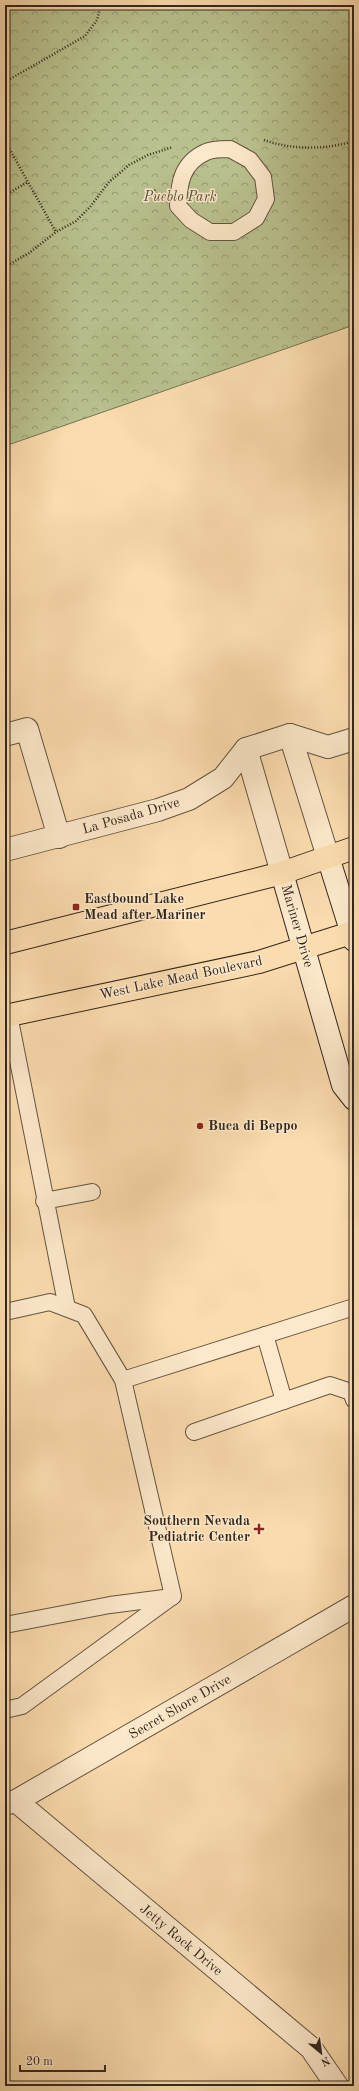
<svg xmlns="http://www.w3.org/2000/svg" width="359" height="2091" font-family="'Old Standard TT',serif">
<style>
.park{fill:url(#park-crowns);stroke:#767456}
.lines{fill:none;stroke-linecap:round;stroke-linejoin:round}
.lane-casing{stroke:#655441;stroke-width:18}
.street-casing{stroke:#655441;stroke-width:24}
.secondary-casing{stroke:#33261d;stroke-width:24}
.primary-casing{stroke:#33261d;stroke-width:24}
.path{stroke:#33261d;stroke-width:2.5;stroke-dasharray:1 2;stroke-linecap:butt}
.lane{stroke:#fce8ca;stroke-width:16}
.street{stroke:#fce8ca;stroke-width:22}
.secondary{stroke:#fce8ca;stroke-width:22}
.primary{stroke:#fbdcae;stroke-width:22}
.poi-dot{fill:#8f2418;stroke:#fce8ca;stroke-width:1.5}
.labels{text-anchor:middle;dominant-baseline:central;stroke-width:3;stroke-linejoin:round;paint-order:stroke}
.park-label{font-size:14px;font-style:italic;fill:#544d3a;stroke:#fce8ca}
.street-label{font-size:14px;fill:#33261d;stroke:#fce8ca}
.poi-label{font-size:14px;font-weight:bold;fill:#33261d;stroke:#fce8ca;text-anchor:start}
</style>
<defs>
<pattern id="park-crowns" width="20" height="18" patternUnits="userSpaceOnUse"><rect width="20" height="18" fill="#b9c28f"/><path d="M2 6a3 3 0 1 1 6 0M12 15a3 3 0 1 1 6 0" fill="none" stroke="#979d74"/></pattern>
</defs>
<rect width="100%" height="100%" fill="#fbdcae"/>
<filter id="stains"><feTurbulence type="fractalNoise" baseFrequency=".005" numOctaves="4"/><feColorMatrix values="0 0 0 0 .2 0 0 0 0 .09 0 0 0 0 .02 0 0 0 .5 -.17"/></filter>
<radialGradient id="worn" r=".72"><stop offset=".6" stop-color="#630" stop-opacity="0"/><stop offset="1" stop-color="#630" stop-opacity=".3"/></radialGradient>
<path class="park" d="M 5,5 L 354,5 L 354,325 L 5,446 Z"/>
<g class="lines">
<defs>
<g id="lane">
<path d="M 230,149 L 250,160 L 263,177 L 266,199 L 256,218 L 234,232 L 210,232 L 191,220 L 178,206 C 179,182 182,163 206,152 C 212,149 223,149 230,149 Z"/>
<path d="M 9,1015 L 67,1308"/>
<path d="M 44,1201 L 92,1192"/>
<path d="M 5,1312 L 50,1302 L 84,1315 L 123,1380 L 173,1596 L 22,1706 L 5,1710"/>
<path d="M 265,1335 L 284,1401"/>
<path d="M 123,1380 L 354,1307"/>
<path d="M 194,1432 L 330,1385 L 351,1392 L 354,1400"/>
<path d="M 5,1625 L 110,1605 L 172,1597"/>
</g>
<g id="street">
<path d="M 5,735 L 27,729 L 59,837"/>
<path d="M 290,735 L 328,857"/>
<path d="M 246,749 L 282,873"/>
<path d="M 5,850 L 158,810 L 189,799 L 223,778 L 246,749 L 290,735 L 328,747 L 354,739"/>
<path d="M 16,1801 L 311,2048 L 337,2086"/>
<path d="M 5,1804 L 16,1801 L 354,1606"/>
</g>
<g id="secondary">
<path d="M 328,857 L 354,940"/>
<path d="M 282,873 L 343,1085 L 354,1099"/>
</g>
<g id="primary">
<path d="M 5,943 L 282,873 L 354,848"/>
<path d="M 5,1016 L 259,962 L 354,932"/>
</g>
</defs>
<use href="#lane" class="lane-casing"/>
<use href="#street" class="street-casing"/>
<use href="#secondary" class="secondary-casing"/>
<use href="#primary" class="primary-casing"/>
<g class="path">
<path d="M 5,82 L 85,36 L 97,20 L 101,5"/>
<path d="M 264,140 C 292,150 325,150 354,141"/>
<path d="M 5,141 L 56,232"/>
<path d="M 5,195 L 28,182"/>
<path d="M 152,196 L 155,189"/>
<path d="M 5,267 L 29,253 L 56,232 L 76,221 L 90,207 L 109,182 L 129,165 L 148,155 L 173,147"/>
</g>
<use href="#lane" class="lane"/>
<use href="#street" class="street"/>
<use href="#secondary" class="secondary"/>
<use href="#primary" class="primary"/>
</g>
<g class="poi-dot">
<rect x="72" y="903" width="8" height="8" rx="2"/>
<circle cx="200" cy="1126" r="4"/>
<path d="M257 1523h4v4h4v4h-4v4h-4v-4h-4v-4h4z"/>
</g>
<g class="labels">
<g class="park-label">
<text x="180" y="197">Pueblo Park</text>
</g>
<g class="street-label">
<text transform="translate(131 816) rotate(-16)">La Posada Drive</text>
<text transform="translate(297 926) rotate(74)">Mariner Drive</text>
<text transform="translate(181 978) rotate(-12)">West Lake Mead Boulevard</text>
<text transform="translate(180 1707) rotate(-30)">Secret Shore Drive</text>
<text transform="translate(181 1940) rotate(40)">Jetty Rock Drive</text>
</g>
<g class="poi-label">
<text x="84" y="899">Eastbound Lake<tspan x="84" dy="16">Mead after Mariner</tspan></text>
<text x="208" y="1126">Buca di Beppo</text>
<text x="250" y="1521" text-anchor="end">Southern Nevada<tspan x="250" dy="16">Pediatric Center</tspan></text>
</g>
</g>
<rect width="359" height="2091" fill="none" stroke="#fbdcae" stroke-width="20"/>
<rect x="6" y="6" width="347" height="2079" fill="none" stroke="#33261d" stroke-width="2"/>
<rect x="10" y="10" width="339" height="2071" fill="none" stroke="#33261d"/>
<g transform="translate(321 2053) rotate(151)" stroke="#fce8ca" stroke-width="3" paint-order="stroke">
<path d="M0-3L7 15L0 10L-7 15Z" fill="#33261d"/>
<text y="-6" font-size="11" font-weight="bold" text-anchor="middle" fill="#33261d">N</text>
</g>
<path d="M20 2065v6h85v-6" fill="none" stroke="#33261d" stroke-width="2"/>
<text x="26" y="2065" font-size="12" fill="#33261d" stroke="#fce8ca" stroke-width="3" paint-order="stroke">20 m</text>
<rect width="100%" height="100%" filter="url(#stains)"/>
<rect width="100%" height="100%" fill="url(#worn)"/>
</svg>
